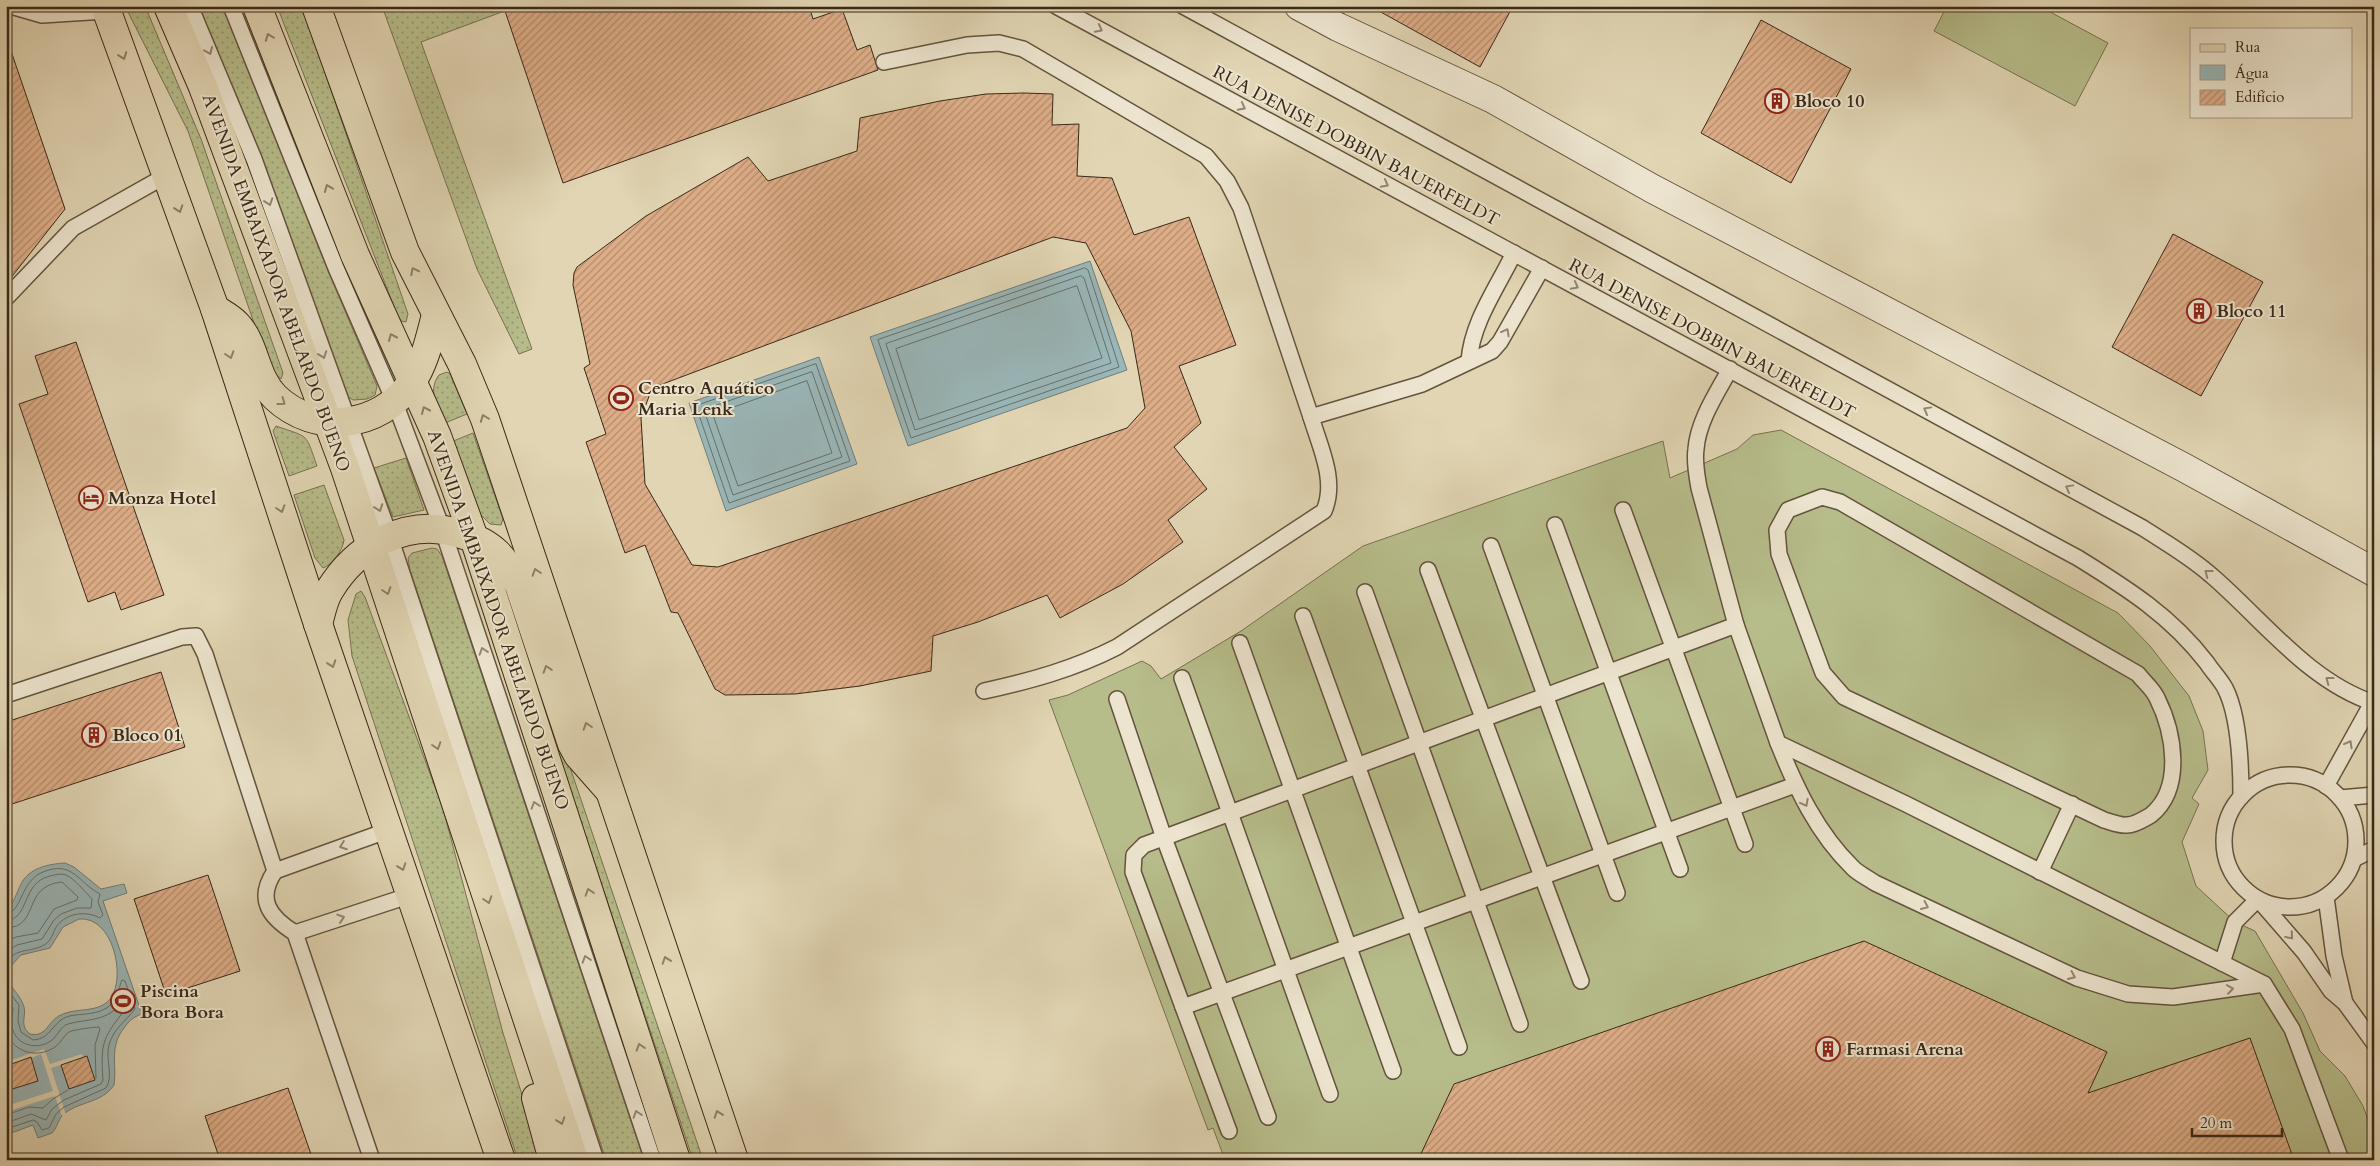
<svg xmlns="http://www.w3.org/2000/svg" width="2380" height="1166" font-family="Cardo,serif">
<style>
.grass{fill:url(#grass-dots);stroke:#787250}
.pitch{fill:#b6bc8a;stroke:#787250}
.water{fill:#99b6b8;stroke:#737e78;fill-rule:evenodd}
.pier{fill:#e1d5b3}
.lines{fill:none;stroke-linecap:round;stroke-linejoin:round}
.shore{stroke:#6a7068;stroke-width:1}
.building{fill:url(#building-hatch);stroke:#3a2917;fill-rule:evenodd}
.service-casing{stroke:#64543e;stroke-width:18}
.minor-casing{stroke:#64543e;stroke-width:30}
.primary-casing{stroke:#3a2917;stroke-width:30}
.trunk-casing{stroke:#3a2917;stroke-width:30}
.service{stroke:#ece4ce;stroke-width:15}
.minor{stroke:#ece4ce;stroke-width:28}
.primary{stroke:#e1d5b3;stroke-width:28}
.trunk{stroke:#e1d5b3;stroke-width:28}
.oneway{stroke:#938672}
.oneway2{stroke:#8e7f65}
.labels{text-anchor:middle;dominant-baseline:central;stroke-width:4;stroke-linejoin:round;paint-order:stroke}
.poi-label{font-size:18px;font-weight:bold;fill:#3a2917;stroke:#ece4ce;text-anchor:start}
.street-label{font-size:18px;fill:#3a2917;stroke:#ece4ce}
</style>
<defs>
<pattern id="grass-dots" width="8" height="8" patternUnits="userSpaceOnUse" patternTransform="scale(1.25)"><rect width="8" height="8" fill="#b6bc8a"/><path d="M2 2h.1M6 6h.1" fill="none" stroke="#959970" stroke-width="1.8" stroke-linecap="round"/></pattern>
<pattern id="building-hatch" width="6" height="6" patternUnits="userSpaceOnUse" patternTransform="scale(1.25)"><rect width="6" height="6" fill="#ddad87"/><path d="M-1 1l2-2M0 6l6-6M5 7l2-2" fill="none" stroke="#b48d6d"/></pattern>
</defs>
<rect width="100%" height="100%" fill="#e1d5b3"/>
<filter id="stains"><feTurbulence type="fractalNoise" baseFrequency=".004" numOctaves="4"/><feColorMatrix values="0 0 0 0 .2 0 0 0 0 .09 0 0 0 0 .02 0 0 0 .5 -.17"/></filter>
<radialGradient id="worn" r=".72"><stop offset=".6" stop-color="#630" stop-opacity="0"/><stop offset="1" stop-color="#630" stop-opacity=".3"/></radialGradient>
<g class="grass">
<path d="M 125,6 L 145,6 L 201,139 L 283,373 L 281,379 L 274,373 L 265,355 L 188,131 Z"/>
<path d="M 197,6 L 224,6 L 328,271 L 377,386 L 375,395 L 367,399 L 353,400 L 347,396 L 259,156 Z"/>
<path d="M 277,6 L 302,6 L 408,314 L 406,322 L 401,321 L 397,314 Z"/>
<path d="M 382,6 L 518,6 L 421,42 L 532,349 L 519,354 L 477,269 Z"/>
<path d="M 447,372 L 450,374 L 467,414 L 445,423 C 438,407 427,391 439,375 Z"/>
<path d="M 276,426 C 310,438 305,432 317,466 L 289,476 L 273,431 Z"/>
<path d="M 473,433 L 503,519 L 501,525 L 490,524 L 479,513 L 451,442 Z"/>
<path d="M 406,458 L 424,510 L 393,517 L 374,468 Z"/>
<path d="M 324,485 L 344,540 C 343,550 332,565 323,568 L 315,558 L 294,495 Z"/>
<path d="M 432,548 L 437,549 L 442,556 L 644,1160 L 606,1160 L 410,570 L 408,558 L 412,553 Z"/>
<path d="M 507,588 L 510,590 L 703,1160 L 693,1160 L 505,592 Z"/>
<path d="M 361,591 L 365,597 L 443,809 L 503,1033 L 542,1160 L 518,1160 L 352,656 L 348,620 L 356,594 Z"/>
</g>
<g class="pitch">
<path d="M 1947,6 L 2039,6 L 2108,43 L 2075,106 L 1934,31 Z"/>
<path d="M 1781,430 L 2118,613 L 2150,646 L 2189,696 L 2203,731 L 2208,770 L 2192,798 L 2199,804 L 2182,842 L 2196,886 L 2235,922 L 2255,931 L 2303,1013 L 2320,1051 L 2345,1076 L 2363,1106 L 2374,1136 L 2374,1160 L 1225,1160 L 1213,1128 L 1208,1130 L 1049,700 L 1068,695 L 1142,661 L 1151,666 L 1161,679 L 1241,631 L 1363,546 L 1663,441 L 1670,478 L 1737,449 L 1753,435 Z"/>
</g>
<g class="water">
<path d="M 1090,261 L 1127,370 L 908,446 L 870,337 Z"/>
<path d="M 819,357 L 857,464 L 726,511 L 689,403 Z"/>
<path d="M 65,863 L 74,867 L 101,889 L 124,884 L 127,893 L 103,901 L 142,1014 C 133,1017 129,1021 124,1028 C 109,1047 117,1064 114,1085 C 102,1103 81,1101 65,1113 C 58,1118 58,1127 52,1133 L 38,1138 L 33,1125 L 6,1135 L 6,1037 L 8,1030 L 6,1023 L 6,911 C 14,903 16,894 21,884 C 29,868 48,864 65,863 ZM 79,919 C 113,916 126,976 111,998 C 99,1014 76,1007 61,1015 C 48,1020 47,1038 30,1034 C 18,1025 28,1015 23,1004 C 17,989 6,988 9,968 L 21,955 L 50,948 L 63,927 Z"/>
</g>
<path class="pier" d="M 44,1049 L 50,1064 L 82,1054 L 83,1057 L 87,1056 L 95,1080 L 69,1089 L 61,1065 L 51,1068 L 66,1115 L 62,1116 L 55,1096 L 6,1112 L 6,1106 L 53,1091 L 41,1054 L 31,1058 L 38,1081 L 6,1091 L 6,1062 Z"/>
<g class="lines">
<g class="shore">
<path d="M 1085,268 L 1088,270 L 1119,367 L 911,438 L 878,340 Z"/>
<path d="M 1081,276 L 1084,278 L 1111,363 L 915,430 L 886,344 Z"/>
<path d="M 1077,286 L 1102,358 L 919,420 L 896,349 Z"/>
<path d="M 816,364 L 850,461 L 729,503 L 696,406 Z"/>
<path d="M 812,372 L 842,457 L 733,495 L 704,410 Z"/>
<path d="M 807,381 L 832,453 L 738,486 L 713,415 Z"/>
<path d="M 6,914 C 22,913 20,881 43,872 C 73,860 77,882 100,894 L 98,902 L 103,915 L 100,918 C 85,910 64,913 55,929 C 52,936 50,942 44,945 C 30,953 17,947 6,962"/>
<path d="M 6,921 C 30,919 21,883 50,876 C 55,875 61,873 66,875 C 75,879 85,892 92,899 L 91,908 L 77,908 L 61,914 L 54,920 L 42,939 L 17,945 L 6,952"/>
<path d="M 6,928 C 41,927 21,886 62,882 L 78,897 L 77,900 L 54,909 L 38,933 L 16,937 L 6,942"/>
<path d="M 6,988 L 19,1005 L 18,1021 L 21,1032 L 33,1040 C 48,1039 50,1029 61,1020 C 73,1010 100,1020 114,1001 C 119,995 119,986 122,980 L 125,981 L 135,1009 C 126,1021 113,1029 109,1045 C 105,1059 114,1076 106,1088 L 64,1107 L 56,1114 L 49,1128 L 42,1130 L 37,1122 L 33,1120 L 6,1129"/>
<path d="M 6,1000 L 13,1008 C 13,1014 11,1020 12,1027 C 16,1046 38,1051 52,1040 C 58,1035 61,1026 68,1024 C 91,1018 107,1022 123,1001 L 126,1002 L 127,1007 C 104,1037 100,1040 103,1080 L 101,1084 L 64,1100 L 52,1109 L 46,1120 L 31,1114 L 6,1123"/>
<path d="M 6,1033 C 15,1053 37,1059 55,1047 C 61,1043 63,1036 69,1032 C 72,1030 94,1027 99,1027 L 100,1029 L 95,1045 L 96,1078"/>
<path d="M 6,1115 L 29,1107 L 43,1108 L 53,1099 L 68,1090"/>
</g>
</g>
<g class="building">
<path d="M 518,6 L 809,6 L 813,19 L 842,9 L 857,50 L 870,45 L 878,70 L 563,183 L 505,11 Z"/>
<path d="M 1370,6 L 1513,6 L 1480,67 Z"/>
<path d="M 1761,20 L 1851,69 L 1791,183 L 1701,133 Z"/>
<path d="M 10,48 L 65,209 L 6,284 L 6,49 Z"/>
<path d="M 1024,93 L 1053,94 L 1052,125 L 1079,124 L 1077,176 L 1112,178 L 1134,235 L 1189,217 L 1236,345 L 1179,366 L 1201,423 L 1174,447 L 1207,489 L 1168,520 L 1183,542 L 1123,584 L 1060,618 L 1047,595 L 978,622 L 933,636 L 931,671 L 860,686 L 795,694 L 725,695 L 715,689 L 678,613 L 671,612 L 645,545 L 625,553 L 586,442 L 606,434 L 584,368 L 590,364 L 573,285 L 574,273 L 577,267 L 646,216 L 748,157 L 768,181 L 857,151 L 860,118 L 940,101 L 986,94 ZM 1053,237 L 1086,243 L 1131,331 L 1145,408 L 1127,428 L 718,567 L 692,565 L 645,484 L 641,418 L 652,388 Z"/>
<path d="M 2173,234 L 2263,282 L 2201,396 L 2112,347 Z"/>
<path d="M 76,342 L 164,595 L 121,610 L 115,592 L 88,602 L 19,404 L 48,394 L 35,356 Z"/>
<path d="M 161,672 L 185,747 L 6,806 L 6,722 Z"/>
<path d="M 208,875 L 240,971 L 166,995 L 134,899 Z"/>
<path d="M 1864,941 L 2107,1052 L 2088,1093 L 2250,1038 L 2294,1160 L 1418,1160 L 1454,1084 Z"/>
<path d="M 87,1056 L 95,1080 L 69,1089 L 61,1065 Z"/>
<path d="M 31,1057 L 38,1081 L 6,1091 L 6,1066 Z"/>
<path d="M 288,1088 L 313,1160 L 220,1160 L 205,1116 Z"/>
</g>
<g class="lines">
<defs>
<g id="service">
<path d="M 11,6 L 42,15 L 106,11"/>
<path d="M 190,6 L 254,159 L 390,537 L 596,1160"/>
<path d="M 231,6 L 336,268 L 395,403 L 442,528 L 653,1160"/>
<path d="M 1056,6 L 2078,558 C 2128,589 2171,616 2207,663 C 2212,671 2220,679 2225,688 C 2239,715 2241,766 2241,797"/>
<path d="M 1183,6 L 2143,528 C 2166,543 2191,557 2212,576 C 2262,619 2309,682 2374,703"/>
<path d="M 884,62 L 967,45 L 999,43 L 1023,49 L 1206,156 L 1227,181 L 1241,208 L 1311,417"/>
<path d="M 6,298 L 73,228 L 167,175"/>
<path d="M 1469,361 C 1472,322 1497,288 1514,253"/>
<path d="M 1730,369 C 1717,393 1698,421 1696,449 C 1694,462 1697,476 1699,488 L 1736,625 L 1778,743 L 1906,804 L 2264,984 L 2292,1029 L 2341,1160"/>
<path d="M 1822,497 L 1840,502 L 2138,674 C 2144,682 2153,689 2157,698 C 2174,732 2184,788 2151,815 C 2144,819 2135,825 2127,825 C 2120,826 2111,822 2104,820 L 1844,697 L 1823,673 L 1779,554 L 1777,530 L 1788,510 Z"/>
<path d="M 1623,510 L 1745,844"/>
<path d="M 1555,525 L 1680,869"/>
<path d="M 1491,546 L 1617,893"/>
<path d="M 1428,570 L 1581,981"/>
<path d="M 1365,592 L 1520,1024"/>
<path d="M 1303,616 L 1459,1047"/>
<path d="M 1736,625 L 1144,845 L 1134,855 L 1133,872 L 1183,1007 L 1795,785"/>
<path d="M 1240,643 L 1393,1071"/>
<path d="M 1182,678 L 1330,1094"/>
<path d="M 984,691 C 1030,681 1074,669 1117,647 L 1324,511 C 1337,481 1320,447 1311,417 L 1422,384 L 1492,351 L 1500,342 L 1542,268"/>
<path d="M 6,695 L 182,637 L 196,636 L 205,654 L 275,871 C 256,899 269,917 295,933 L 372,1160"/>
<path d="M 1117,699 L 1164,838 L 1268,1117"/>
<path d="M 1778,743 C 1796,788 1817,833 1853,868 C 1859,874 1868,878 1875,883 L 2077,978 L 2128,994 L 2173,997 L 2264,984"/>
<circle cx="2290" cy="841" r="66"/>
<path d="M 2326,786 L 2372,703"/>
<path d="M 2340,798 L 2374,795"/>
<path d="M 2354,859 L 2374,849"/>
<path d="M 275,871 L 389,830"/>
<path d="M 2040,872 L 2072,804"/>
<path d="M 2326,897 L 2334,956 L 2345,1003"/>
<path d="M 295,933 L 411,895"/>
<path d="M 2222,963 L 2235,922 L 2258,899 L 2304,952 L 2331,991 L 2345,1003 L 2374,1043"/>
<path d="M 1183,1007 L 1229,1131"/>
</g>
<path id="minor" d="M 1299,6 L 1338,27 L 1493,99 L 1653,189 L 2183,467 L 2374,572"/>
<g id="primary">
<path d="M 105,6 L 215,309 L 318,624 L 501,1160"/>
<path d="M 316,6 L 405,252 L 462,364 L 485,419 L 734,1160"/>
</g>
<g id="trunk">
<path d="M 168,6 L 203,87 L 345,468 L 574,1160"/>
<path d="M 257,6 L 355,255 L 437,436 L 474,538 L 676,1160"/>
<path d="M 215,309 C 223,314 233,319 239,327 C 256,348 255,377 275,397 C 316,436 380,428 411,383 C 425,363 430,337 436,315"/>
<path d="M 318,624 C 321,614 323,601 329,591 C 356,546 406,518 458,533 C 473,537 487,543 498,554 C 507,563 513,574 519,585 L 572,744 L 578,755 L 608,789"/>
<path d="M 536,1098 L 553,1160"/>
</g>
</defs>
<use href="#service" class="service-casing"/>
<use href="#minor" class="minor-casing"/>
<use href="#primary" class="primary-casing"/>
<use href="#trunk" class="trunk-casing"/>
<use href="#service" class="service"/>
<use href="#minor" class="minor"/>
<use href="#primary" class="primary"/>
<use href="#trunk" class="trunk"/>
</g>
<defs><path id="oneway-chevron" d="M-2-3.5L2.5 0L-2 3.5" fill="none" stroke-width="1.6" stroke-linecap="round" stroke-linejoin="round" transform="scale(1.25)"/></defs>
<g class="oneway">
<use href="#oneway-chevron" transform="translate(1099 29) rotate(28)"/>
<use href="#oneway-chevron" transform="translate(209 51) rotate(67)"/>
<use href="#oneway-chevron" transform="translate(1242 107) rotate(28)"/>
<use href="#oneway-chevron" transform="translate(1385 184) rotate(28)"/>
<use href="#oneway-chevron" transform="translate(269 202) rotate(71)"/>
<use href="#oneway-chevron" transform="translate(1575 286) rotate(28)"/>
<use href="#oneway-chevron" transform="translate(1506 332) rotate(-61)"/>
<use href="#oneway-chevron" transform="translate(323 355) rotate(70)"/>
<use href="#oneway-chevron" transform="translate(1927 410) rotate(-151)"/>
<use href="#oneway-chevron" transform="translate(2069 488) rotate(-151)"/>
<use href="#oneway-chevron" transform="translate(379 508) rotate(70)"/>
<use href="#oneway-chevron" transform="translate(2208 573) rotate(-142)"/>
<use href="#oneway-chevron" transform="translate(483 651) rotate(-108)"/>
<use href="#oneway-chevron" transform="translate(2329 680) rotate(-143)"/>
<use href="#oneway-chevron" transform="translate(2349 744) rotate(-61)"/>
<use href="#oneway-chevron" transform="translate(1805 803) rotate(62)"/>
<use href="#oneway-chevron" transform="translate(535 805) rotate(-108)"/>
<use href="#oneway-chevron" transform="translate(343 846) rotate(160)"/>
<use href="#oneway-chevron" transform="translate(1925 906) rotate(25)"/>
<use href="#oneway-chevron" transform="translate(341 918) rotate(-18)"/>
<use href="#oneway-chevron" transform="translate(2290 936) rotate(50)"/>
<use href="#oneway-chevron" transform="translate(586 959) rotate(-108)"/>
<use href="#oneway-chevron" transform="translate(2072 976) rotate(24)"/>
<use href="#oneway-chevron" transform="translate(2230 989) rotate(-8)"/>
<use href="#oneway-chevron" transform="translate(637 1114) rotate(-108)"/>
</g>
<g class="oneway2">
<use href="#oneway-chevron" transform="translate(269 37) rotate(-111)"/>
<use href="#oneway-chevron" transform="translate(123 56) rotate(70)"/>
<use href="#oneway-chevron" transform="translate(328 188) rotate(-112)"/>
<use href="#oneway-chevron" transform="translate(179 209) rotate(71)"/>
<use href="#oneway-chevron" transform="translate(414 271) rotate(-117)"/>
<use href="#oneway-chevron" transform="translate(392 337) rotate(-114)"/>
<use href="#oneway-chevron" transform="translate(230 355) rotate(72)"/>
<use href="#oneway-chevron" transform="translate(282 402) rotate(36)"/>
<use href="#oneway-chevron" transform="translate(425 410) rotate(-114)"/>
<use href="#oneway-chevron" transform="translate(484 418) rotate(-111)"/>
<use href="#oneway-chevron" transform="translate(281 509) rotate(72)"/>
<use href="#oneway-chevron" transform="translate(536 572) rotate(-108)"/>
<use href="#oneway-chevron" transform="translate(387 591) rotate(72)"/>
<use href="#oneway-chevron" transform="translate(332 664) rotate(71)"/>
<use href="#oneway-chevron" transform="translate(547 669) rotate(-108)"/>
<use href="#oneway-chevron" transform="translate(587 726) rotate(-108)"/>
<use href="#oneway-chevron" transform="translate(437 746) rotate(72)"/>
<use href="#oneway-chevron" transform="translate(402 867) rotate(71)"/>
<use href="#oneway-chevron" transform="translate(589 892) rotate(-108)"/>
<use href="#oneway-chevron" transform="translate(488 900) rotate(72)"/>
<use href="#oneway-chevron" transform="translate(666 960) rotate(-109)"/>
<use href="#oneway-chevron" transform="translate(640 1047) rotate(-108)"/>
<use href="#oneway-chevron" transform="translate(718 1114) rotate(-109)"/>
<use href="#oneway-chevron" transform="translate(561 1121) rotate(71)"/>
</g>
<defs>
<symbol id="building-ring" viewBox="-11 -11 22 22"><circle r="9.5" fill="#ece4ce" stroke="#8f2418" stroke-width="1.5"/><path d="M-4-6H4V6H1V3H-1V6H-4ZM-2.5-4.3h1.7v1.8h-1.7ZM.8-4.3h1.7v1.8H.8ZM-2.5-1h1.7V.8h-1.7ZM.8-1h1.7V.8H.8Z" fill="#8f2418"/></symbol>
<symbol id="stadium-ring" viewBox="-11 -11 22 22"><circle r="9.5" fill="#ece4ce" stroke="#8f2418" stroke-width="1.5"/><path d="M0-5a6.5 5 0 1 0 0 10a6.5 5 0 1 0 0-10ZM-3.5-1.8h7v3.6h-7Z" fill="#8f2418"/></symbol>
<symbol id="hotel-ring" viewBox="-11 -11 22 22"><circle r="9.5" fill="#ece4ce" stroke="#8f2418" stroke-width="1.5"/><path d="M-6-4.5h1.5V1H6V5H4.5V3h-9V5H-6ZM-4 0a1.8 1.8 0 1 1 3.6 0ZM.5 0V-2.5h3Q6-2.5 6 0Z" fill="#8f2418"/></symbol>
</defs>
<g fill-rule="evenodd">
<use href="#building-ring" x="1763" y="87" width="28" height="28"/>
<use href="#building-ring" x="2185" y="297" width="28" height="28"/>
<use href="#stadium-ring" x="607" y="384" width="28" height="28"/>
<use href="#hotel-ring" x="77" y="484" width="28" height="28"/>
<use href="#building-ring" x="80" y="721" width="28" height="28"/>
<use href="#stadium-ring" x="109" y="987" width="28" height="28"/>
<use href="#building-ring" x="1814" y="1035" width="28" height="28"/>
</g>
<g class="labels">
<g class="poi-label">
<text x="1794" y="101">Bloco 10</text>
<text x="2216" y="311">Bloco 11</text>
<text x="638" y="388">Centro Aquático<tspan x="638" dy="21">Maria Lenk</tspan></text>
<text x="108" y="498">Monza Hotel</text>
<text x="112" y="735">Bloco 01</text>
<text x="140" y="991">Piscina<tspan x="140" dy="21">Bora Bora</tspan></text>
<text x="1846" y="1049">Farmasi Arena</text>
</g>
<g class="street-label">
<text transform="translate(1356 146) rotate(28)">RUA DENISE DOBBIN BAUERFELDT</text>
<text transform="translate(276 283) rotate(70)">AVENIDA EMBAIXADOR ABELARDO BUENO</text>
<text transform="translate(1712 339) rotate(28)">RUA DENISE DOBBIN BAUERFELDT</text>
<text transform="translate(498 620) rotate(71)">AVENIDA EMBAIXADOR ABELARDO BUENO</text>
</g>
</g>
<rect width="2380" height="1166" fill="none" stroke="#e1d5b3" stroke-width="25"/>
<rect x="8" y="8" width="2365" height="1151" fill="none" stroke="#3a2917" stroke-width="2.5"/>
<rect x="12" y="12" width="2355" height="1141" fill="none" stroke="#3a2917"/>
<rect x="2190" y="28" width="162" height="90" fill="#ece4ce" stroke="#a59985"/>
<rect x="2200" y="44" width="25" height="8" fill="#e1d5b3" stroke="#a59985"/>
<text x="2235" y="52" font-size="15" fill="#3a2917">Rua</text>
<rect x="2200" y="65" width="25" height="15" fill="#99b6b8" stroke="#a59985"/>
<text x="2235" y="78" font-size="15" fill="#3a2917">Água</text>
<rect x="2200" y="90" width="25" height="15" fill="url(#building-hatch)" stroke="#a59985"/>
<text x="2235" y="102" font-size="15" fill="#3a2917">Edifício</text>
<path d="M2192 1128v8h90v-8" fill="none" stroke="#3a2917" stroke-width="2.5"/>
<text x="2200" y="1128" font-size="15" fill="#3a2917" stroke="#ece4ce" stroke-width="4" paint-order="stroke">20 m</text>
<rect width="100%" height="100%" filter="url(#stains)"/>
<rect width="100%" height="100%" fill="url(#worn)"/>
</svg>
